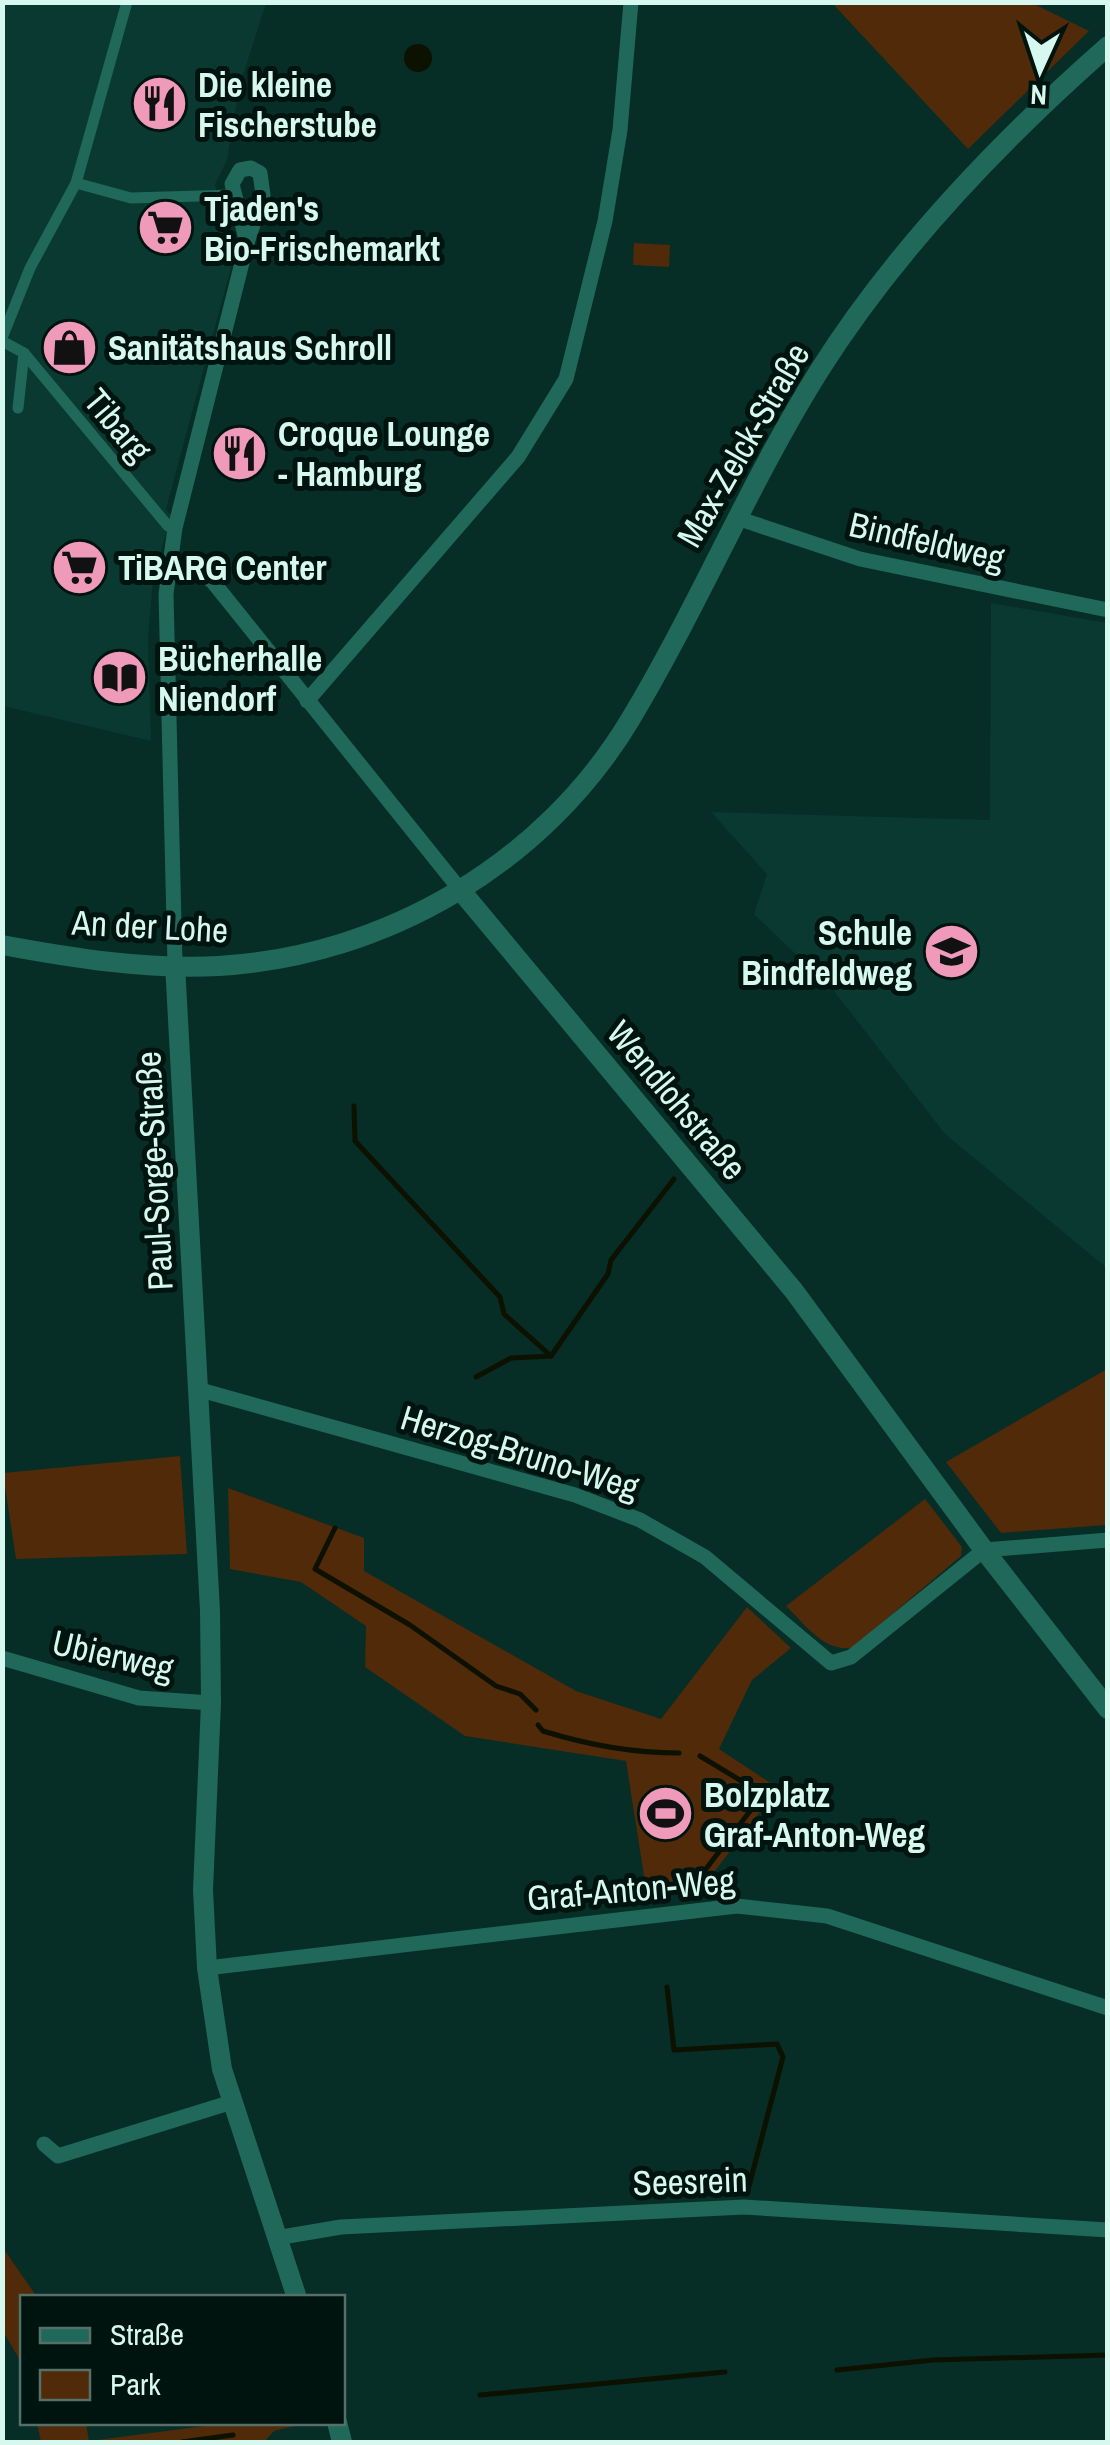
<svg xmlns="http://www.w3.org/2000/svg" width="1110" height="2445" font-family="'Archivo Narrow',sans-serif">
<style>
.built{fill:#0a3931}
.green{fill:#502a09}
.water{fill:#0d1100}
.lines{fill:none;stroke-linecap:round;stroke-linejoin:round}
.stream{stroke:#0d1100;stroke-width:5}
.pedestrian{stroke:#1f685a;stroke-width:11}
.minor{stroke:#1f685a;stroke-width:15}
.tertiary{stroke:#1f685a;stroke-width:20}
.labels{text-anchor:middle;dominant-baseline:central;stroke-width:10;stroke-linejoin:round;paint-order:stroke}
.poi-label{font-size:35px;font-weight:bold;fill:#d6f8ef;stroke:#00140f;text-anchor:start}
.street-label{font-size:35px;fill:#d6f8ef;stroke:#00140f}
</style>
<rect width="100%" height="100%" fill="#062d26"/>
<g class="built">
<path d="M 3,3 L 266,3 L 239,88 L 227,160 L 215,184 L 232,264 L 166,509 L 171,515 L 153,580 L 148,638 L 151,741 L 3,706 Z"/>
<path d="M 991,603 L 1107,623 L 1107,1268 L 945,1134 L 834,991 L 754,914 L 767,874 L 711,812 L 990,820 Z"/>
</g>
<g class="green">
<path d="M 832,3 L 1032,3 L 1089,31 L 968,149 Z"/>
<path d="M 634,243 L 670,245 L 669,267 L 633,265 Z"/>
<path d="M 1107,1369 L 1107,1525 L 1001,1533 L 946,1462 Z"/>
<path d="M 180,1456 L 187,1554 L 16,1559 L 3,1473 Z"/>
<path d="M 228,1488 L 364,1538 L 364,1571 L 576,1691 L 661,1719 L 747,1607 L 791,1648 L 752,1680 L 719,1749 L 778,1788 L 702,1888 L 647,1895 L 626,1761 L 465,1736 L 365,1667 L 366,1626 L 301,1582 L 230,1569 Z"/>
<path d="M 925,1499 L 962,1547 L 961,1556 L 852,1648 C 822,1651 806,1625 786,1606 Z"/>
<path d="M 3,2248 L 37,2297 L 22,2298 L 22,2364 L 3,2331 Z"/>
<path d="M 306,2423 L 274,2431 L 264,2442 L 41,2442 L 37,2423 L 86,2423 L 89,2441 L 228,2423 Z"/>
</g>
<circle class="water" cx="418" cy="58" r="14"/>
<g class="lines">
<g class="stream">
<path d="M 354,1106 L 355,1141 L 500,1297 L 504,1314 L 551,1356"/>
<path d="M 476,1377 L 511,1358 L 551,1356 L 608,1274 L 611,1260 L 674,1179"/>
<path d="M 335,1528 L 315,1569 L 410,1625 L 496,1686 L 520,1694 L 536,1710"/>
<path d="M 538,1725 L 543,1731 C 588,1745 630,1753 679,1753"/>
<path d="M 696,1882 L 763,1794 L 700,1756"/>
<path d="M 667,1987 L 674,2050 L 777,2044 L 783,2057 L 749,2186"/>
<path d="M 837,2370 L 933,2360 L 1108,2355"/>
<path d="M 480,2395 L 725,2372"/>
<path d="M 182,2442 L 233,2435"/>
</g>
<g class="pedestrian">
<path d="M 76,183 L 131,198 L 233,195"/>
<path d="M 2,338 L 30,268 L 76,183 L 127,2"/>
<path d="M 2,341 L 24,353 L 168,526 L 175,528"/>
<path d="M 18,408 L 24,353"/>
</g>
<g class="minor">
<path d="M 251,168 L 260,173 L 263,195 L 247,243 L 232,184 L 240,170 Z"/>
<path d="M 737,518 L 860,559 L 1108,610"/>
<path d="M 170,562 L 194,567 L 213,582 L 462,892"/>
<path d="M 307,701 L 518,457 L 566,379 L 605,221 L 620,130 L 631,2"/>
<path d="M 175,964 L 166,594 L 175,528 L 247,243"/>
<path d="M 197,1389 L 575,1495 L 640,1520 L 705,1557 L 831,1663 L 851,1657 L 984,1550 L 1108,1540"/>
<path d="M 2,1658 L 139,1698 L 211,1703"/>
<path d="M 207,1968 L 737,1906 L 827,1916 L 1108,2008"/>
<path d="M 44,2144 L 58,2156 L 232,2102"/>
<path d="M 276,2238 L 341,2227 L 744,2207 L 1108,2230"/>
</g>
<g class="tertiary">
<path d="M 462,892 L 794,1291 L 984,1550 L 1108,1709"/>
<path d="M 2,945 C 72,958 148,970 219,966 C 386,956 544,863 630,720 C 698,607 749,483 819,371 C 896,249 1000,141 1108,46"/>
<path d="M 175,964 L 210,1611 L 211,1703 L 203,1890 L 207,1968 L 222,2069 L 297,2298"/>
<path d="M 337,2422 L 342,2442"/>
</g>
</g>
<defs>
<symbol id="restaurant-disc" viewBox="-11 -11 22 22"><circle r="9.5" fill="#ef9ab8" stroke="#00140f"/><path d="M-5-6h1v4h1v-4h1v4h1v-4h1v5L-1.5 .5V6h-2V.5L-5-1ZM5-6V6H3V1.5H1.5Q1.5-4 5-6Z" fill="#111"/></symbol>
<symbol id="supermarket-disc" viewBox="-11 -11 22 22"><circle r="9.5" fill="#ef9ab8" stroke="#00140f"/><path d="M-6-5.5h2.5l.6 2H6L4.5 2H-2.5L-4.4-4H-6ZM-1.5 3.2a1.3 1.3 0 1 0 .1 0ZM3 3.2a1.3 1.3 0 1 0 .1 0Z" fill="#111"/></symbol>
<symbol id="shop-disc" viewBox="-11 -11 22 22"><circle r="9.5" fill="#ef9ab8" stroke="#00140f"/><path d="M-5-2.5h2.3a2.7 3.5 0 0 1 5.4 0H5L5.5 6h-11ZM-1.5-2.5h3a1.5 2.3 0 0 0-3 0Z" fill="#111"/></symbol>
<symbol id="library-disc" viewBox="-11 -11 22 22"><circle r="9.5" fill="#ef9ab8" stroke="#00140f"/><path d="M-6-4Q-3-5.5-.7-3.5V5Q-3 3-6 4ZM6-4Q3-5.5 .7-3.5V5Q3 3 6 4Z" fill="#111"/></symbol>
<symbol id="school-disc" viewBox="-11 -11 22 22"><circle r="9.5" fill="#ef9ab8" stroke="#00140f"/><path d="M0-5L7-2L0 1L-7-2ZM-4 1L0 2.5L4 1V4Q0 6-4 4Z" fill="#111"/></symbol>
<symbol id="stadium-disc" viewBox="-11 -11 22 22"><circle r="9.5" fill="#ef9ab8" stroke="#00140f"/><path d="M0-5a6.5 5 0 1 0 0 10a6.5 5 0 1 0 0-10ZM-3.5-1.8h7v3.6h-7Z" fill="#111"/></symbol>
</defs>
<g fill-rule="evenodd">
<use href="#restaurant-disc" x="128" y="72" width="63" height="63"/>
<use href="#supermarket-disc" x="134" y="196" width="63" height="63"/>
<use href="#shop-disc" x="38" y="316" width="63" height="63"/>
<use href="#restaurant-disc" x="208" y="422" width="63" height="63"/>
<use href="#supermarket-disc" x="48" y="536" width="63" height="63"/>
<use href="#library-disc" x="88" y="646" width="63" height="63"/>
<use href="#school-disc" x="920" y="920" width="63" height="63"/>
<use href="#stadium-disc" x="634" y="1782" width="63" height="63"/>
</g>
<g class="labels">
<g class="poi-label">
<text x="198" y="84">Die kleine<tspan x="198" dy="40">Fischerstube</tspan></text>
<text x="204" y="208">Tjaden's<tspan x="204" dy="40">Bio-Frischemarkt</tspan></text>
<text x="108" y="347">Sanitätshaus Schroll</text>
<text x="278" y="433">Croque Lounge<tspan x="278" dy="40">- Hamburg</tspan></text>
<text x="118" y="567">TiBARG Center</text>
<text x="158" y="658">Bücherhalle<tspan x="158" dy="40">Niendorf</tspan></text>
<text x="912" y="932" text-anchor="end">Schule<tspan x="912" dy="40">Bindfeldweg</tspan></text>
<text x="704" y="1794">Bolzplatz<tspan x="704" dy="40">Graf-Anton-Weg</tspan></text>
</g>
<g class="street-label">
<text transform="translate(118 425) rotate(50)">Tibarg</text>
<text transform="translate(743 445) rotate(-60)">Max-Zelck-Straße</text>
<text transform="translate(927 541) rotate(13)">Bindfeldweg</text>
<text transform="translate(150 926) rotate(3)">An der Lohe</text>
<text transform="translate(677 1100) rotate(50)">Wendlohstraße</text>
<text transform="translate(154 1171) rotate(-93)">Paul-Sorge-Straße</text>
<text transform="translate(520 1452) rotate(17)">Herzog-Bruno-Weg</text>
<text transform="translate(113 1655) rotate(13)">Ubierweg</text>
<text transform="translate(631 1889) rotate(-5)">Graf-Anton-Weg</text>
<text transform="translate(690 2181) rotate(-2)">Seesrein</text>
</g>
</g>
<rect width="1110" height="2445" fill="none" stroke="#d6f8ef" stroke-width="10"/>
<rect x="20" y="2295" width="325" height="130" fill="#00140f" stroke="#566f69" stroke-width="2.5"/>
<rect x="40" y="2328" width="50" height="15" fill="#1f685a" stroke="#566f69" stroke-width="2.5"/>
<text x="110" y="2345" font-size="30" fill="#d6f8ef">Straße</text>
<rect x="40" y="2370" width="50" height="30" fill="#502a09" stroke="#566f69" stroke-width="2.5"/>
<text x="110" y="2395" font-size="30" fill="#d6f8ef">Park</text>
<g transform="translate(1040 70) rotate(183)" stroke="#00140f" stroke-width="8" paint-order="stroke">
<path d="M0-8L18 38L0 25L-18 38Z" fill="#d6f8ef"/>
<text y="-15" font-size="28" font-weight="bold" text-anchor="middle" fill="#d6f8ef">N</text>
</g>
</svg>
